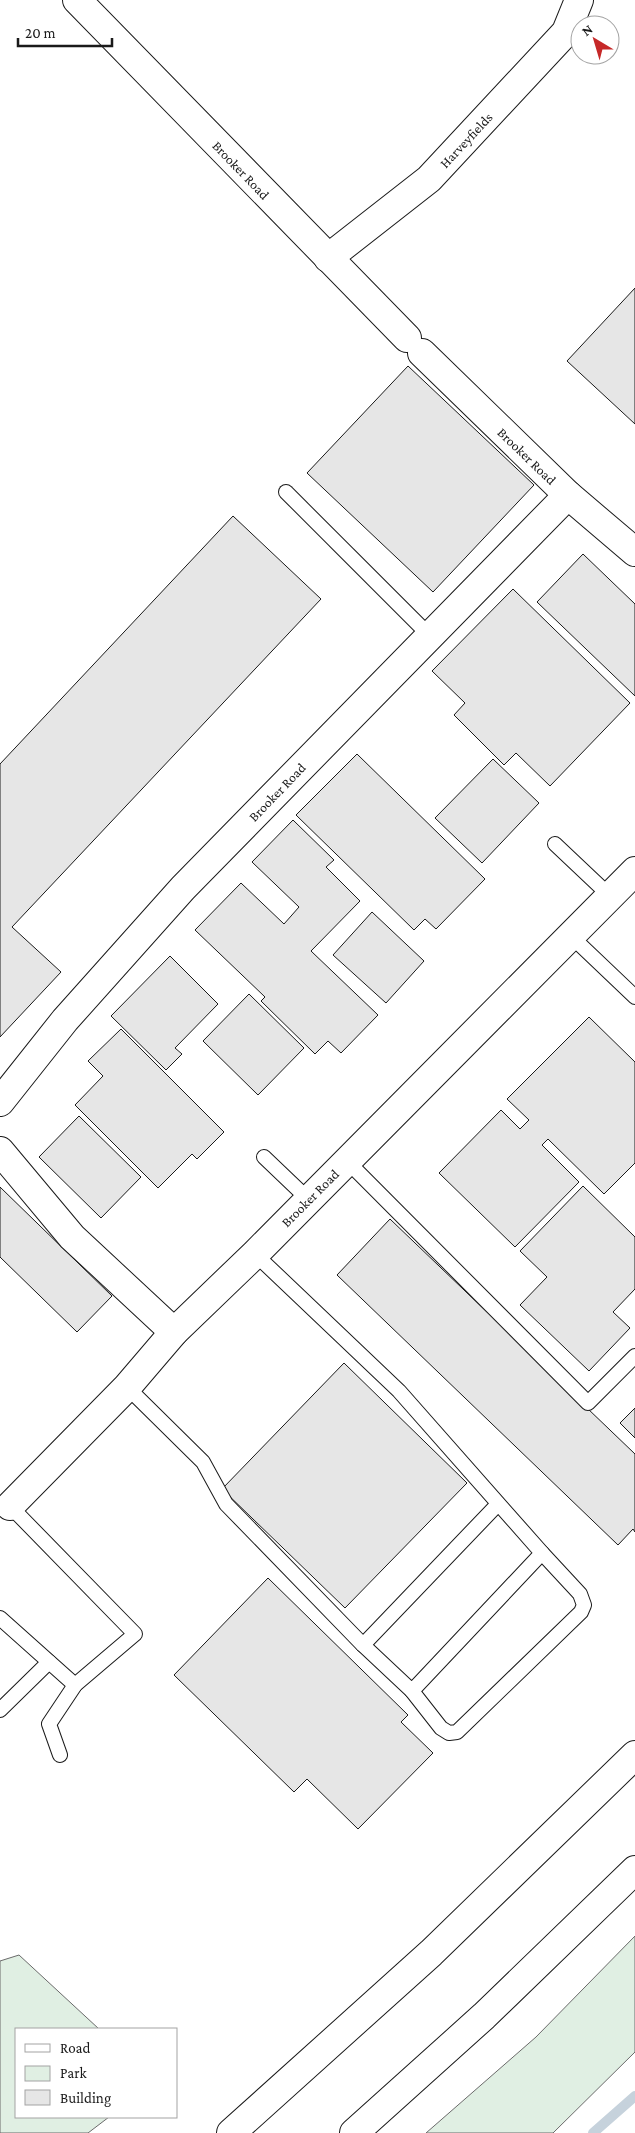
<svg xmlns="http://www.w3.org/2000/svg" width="635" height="2133" font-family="'Crimson Pro',serif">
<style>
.green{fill:#e0efe3;stroke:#6a6a6a}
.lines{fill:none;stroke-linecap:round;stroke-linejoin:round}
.stream{stroke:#c6d2dc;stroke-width:10}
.building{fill:#e6e6e6;stroke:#1a1a1a}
.lane-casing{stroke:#1a1a1a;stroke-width:16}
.street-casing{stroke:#1a1a1a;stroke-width:30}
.highway-casing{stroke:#1a1a1a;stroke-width:30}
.lane{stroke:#fff;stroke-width:14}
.street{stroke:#fff;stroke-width:28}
.highway{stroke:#fff;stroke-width:28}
.labels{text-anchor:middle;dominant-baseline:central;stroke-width:4;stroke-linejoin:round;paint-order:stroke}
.street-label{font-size:14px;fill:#1a1a1a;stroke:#fff}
</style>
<rect width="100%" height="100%" fill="#fff"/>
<g class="green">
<path d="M 635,1936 L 635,2052 L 553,2133 L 426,2133 L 536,2037 Z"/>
<path d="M 19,1955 L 99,2029 L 16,2029 L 16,2117 L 109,2117 L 88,2133 L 0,2133 L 0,1961 Z"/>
</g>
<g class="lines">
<path class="stream" d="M 593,2133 L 635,2096"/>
</g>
<g class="building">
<path d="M 635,288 L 635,424 L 567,361 Z"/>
<path d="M 408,366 L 534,485 L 433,592 L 307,473 Z"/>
<path d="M 233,516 L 321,599 L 12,927 L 61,972 L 0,1037 L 0,764 Z"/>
<path d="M 583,554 L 635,604 L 635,696 L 537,602 Z"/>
<path d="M 513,589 L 630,703 L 550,786 L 516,753 L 504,765 L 454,715 L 465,703 L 432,671 Z"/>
<path d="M 357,754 L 485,879 L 436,929 L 425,919 L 414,930 L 296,815 Z"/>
<path d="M 493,759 L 539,803 L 482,863 L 435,818 Z"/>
<path d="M 293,820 L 334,860 L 326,867 L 360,901 L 311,951 L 378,1015 L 341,1053 L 328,1041 L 315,1054 L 261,1001 L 265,997 L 195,930 L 241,883 L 284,924 L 299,907 L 252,862 Z"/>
<path d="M 372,912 L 424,961 L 386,1003 L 333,955 Z"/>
<path d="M 170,956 L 218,1004 L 175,1048 L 182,1054 L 166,1070 L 111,1016 Z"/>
<path d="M 249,994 L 304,1048 L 258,1095 L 203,1041 Z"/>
<path d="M 589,1017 L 635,1062 L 635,1163 L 604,1194 L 548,1139 L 542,1145 L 579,1182 L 515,1247 L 439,1173 L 501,1110 L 520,1129 L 529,1120 L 507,1099 Z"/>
<path d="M 121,1029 L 224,1132 L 197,1159 L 192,1154 L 158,1188 L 75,1105 L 103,1076 L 88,1061 Z"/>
<path d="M 79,1116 L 141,1177 L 101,1218 L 39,1157 Z"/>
<path d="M 583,1186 L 635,1237 L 635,1289 L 613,1312 L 630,1328 L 589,1371 L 520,1305 L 547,1277 L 520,1251 Z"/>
<path d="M 0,1187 L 112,1296 L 77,1332 L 0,1257 Z"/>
<path d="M 390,1219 L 635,1454 L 635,1532 L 633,1529 L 618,1545 L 337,1275 Z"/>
<path d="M 344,1363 L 467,1483 L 345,1608 L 222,1489 Z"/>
<path d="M 635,1408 L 635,1438 L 620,1423 Z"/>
<path d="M 268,1578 L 408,1715 L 401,1722 L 433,1753 L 358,1829 L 307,1779 L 294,1792 L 174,1675 Z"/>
</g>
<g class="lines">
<defs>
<g id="lane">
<path d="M 286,492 L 430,636"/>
<path d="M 555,844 L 610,896"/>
<path d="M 571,936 L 635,997"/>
<path d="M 264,1157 L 309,1200"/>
<path d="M 347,1161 L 588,1403 L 635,1356"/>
<path d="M 127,1387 L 203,1462 L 226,1504 L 363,1645 L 412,1691 L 542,1553 L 399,1391 L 255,1254"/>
<path d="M 10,1506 L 135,1634 L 75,1685 L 49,1724 L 60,1755"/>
<path d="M 0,1618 L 75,1685"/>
<path d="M 363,1645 L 498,1504"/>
<path d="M 412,1691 L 441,1728 L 449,1733 L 457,1732 L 581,1612 L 584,1605 L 580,1594 L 542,1553"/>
<path d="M 0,1710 L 49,1662"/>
</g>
<g id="street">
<path d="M 77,0 L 407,338"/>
<path d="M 328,258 L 429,179 L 566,32 L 579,0"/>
<path d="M 422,353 L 568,495 L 635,552"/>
<path d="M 0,1102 L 65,1020 L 183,888 L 568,495"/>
<path d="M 0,1151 L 72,1237 L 174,1332"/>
<path d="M 10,1506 L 127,1387 L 174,1332 L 255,1254 L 635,871"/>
</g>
<g id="highway">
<path d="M 231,2133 L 431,1953 L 635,1755"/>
<path d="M 354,2133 L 484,2016 L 635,1870"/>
</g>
</defs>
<use href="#lane" class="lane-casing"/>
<use href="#street" class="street-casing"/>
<use href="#highway" class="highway-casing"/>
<use href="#lane" class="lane"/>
<use href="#street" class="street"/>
<use href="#highway" class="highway"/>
</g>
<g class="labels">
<g class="street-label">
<text transform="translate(466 140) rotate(-47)">Harveyfields</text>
<text transform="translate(241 170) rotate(46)">Brooker Road</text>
<text transform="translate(527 456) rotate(44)">Brooker Road</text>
<text transform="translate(277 792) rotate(-46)">Brooker Road</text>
<text transform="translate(310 1198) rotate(-45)">Brooker Road</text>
</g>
</g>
<rect x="15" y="2028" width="162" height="90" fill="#ffffff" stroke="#a3a3a3"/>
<rect x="25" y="2044" width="25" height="8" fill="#ffffff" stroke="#a3a3a3"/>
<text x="60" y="2053" font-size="15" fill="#1a1a1a">Road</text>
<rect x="25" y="2066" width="25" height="15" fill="#e0efe3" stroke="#a3a3a3"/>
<text x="60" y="2078" font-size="15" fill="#1a1a1a">Park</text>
<rect x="25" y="2090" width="25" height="15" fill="#e6e6e6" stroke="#a3a3a3"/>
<text x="60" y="2103" font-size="15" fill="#1a1a1a">Building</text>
<g transform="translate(595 40) rotate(322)"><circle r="24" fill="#ffffff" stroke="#a3a3a3"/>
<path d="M0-4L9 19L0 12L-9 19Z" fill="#c62828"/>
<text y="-8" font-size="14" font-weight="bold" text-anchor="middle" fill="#1a1a1a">N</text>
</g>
<path d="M18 38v8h94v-8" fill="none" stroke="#1a1a1a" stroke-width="2.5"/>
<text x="25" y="38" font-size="15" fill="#1a1a1a" stroke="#ffffff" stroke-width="4" paint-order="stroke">20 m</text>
</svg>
